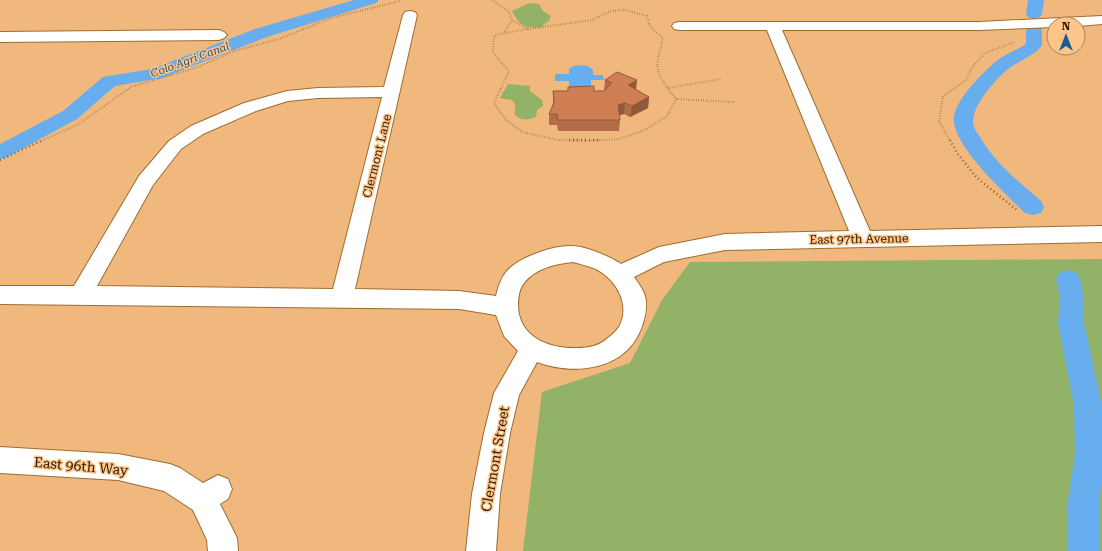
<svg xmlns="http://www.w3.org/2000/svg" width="1102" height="551" font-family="'Roboto Serif',serif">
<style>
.green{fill:#92b268}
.water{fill:#68aded}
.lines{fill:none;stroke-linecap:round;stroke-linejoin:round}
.canal{fill:#68aded;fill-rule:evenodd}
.minor-casing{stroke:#9f6c30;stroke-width:2}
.path-far1{stroke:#87623a;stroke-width:2;stroke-dasharray:0.5 2;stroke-linecap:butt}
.path{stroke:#87623a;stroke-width:2.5;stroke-dasharray:1 3;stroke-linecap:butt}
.minor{fill:#fff;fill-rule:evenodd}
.wall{fill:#b36c47}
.shaded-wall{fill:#92583a}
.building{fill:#d07e53;stroke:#92583a}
.labels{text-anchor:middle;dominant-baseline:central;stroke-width:3;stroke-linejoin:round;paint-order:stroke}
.far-water-label{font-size:11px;font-style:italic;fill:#22537d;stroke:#fec589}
.street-label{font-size:12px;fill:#2e1a02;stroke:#fec589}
.near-street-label{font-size:14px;fill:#2e1a02;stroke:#fec589}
</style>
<rect width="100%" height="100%" fill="#f0b87d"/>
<g class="green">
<path d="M 529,3 L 539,4 L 543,11 L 551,16 L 549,21 L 544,24 L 542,27 C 525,29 520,26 512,11 Z"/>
<path d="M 508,84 L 530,86 L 530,91 L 542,100 L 543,106 L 537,110 L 536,117 C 528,120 522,121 515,115 L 515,104 L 512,100 L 500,98 Z"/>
<path d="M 1102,259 L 1102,551 L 523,551 L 542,392 L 630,363 L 662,300 L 690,262 Z"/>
</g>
<path class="water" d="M 581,65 L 588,66 L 593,70 L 593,75 L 603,75 L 604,80 L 591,80 L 591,89 L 569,90 L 569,81 L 555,81 L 555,74 L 569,74 L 569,69 L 573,66 Z"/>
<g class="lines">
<g class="canal">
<path d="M 354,0 L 379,0 L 376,3 L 267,37 L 162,78 L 115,86 L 77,119 L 7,157 L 0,159 L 0,144 L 63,111 L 103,77 L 152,69 L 255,29 Z"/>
<path d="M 1028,0 L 1044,0 L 1042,14 L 1040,17 L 1034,19 L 1028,17 L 1026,14 Z"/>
<path d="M 1034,25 L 1040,27 L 1042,30 L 1042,45 C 1035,56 1019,60 1008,69 C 995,80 968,109 974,127 C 975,130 978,134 980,137 C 995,163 1019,182 1041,201 L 1044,207 L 1041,213 L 1033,215 L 1025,213 C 1006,194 950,144 954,116 C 958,97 980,76 994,63 C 1004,54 1016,51 1026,44 L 1026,30 L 1028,27 Z"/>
<path d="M 1068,270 L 1077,273 L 1080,280 L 1084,298 L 1084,323 L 1102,406 L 1102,477 L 1099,507 L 1100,551 L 1068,551 L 1067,507 L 1075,454 L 1074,406 L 1058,323 L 1060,298 L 1056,280 L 1059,273 Z"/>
</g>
<defs>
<g id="minor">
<path d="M 410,11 L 415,12 L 417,15 L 355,289 L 459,291 L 496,296 C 498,287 501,278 507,271 C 519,257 554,245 572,246 C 585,246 611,257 621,264 L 659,247 L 725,234 L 849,231 L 767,30 L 679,30 L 674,29 L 672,26 L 674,23 L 679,22 L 979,22 L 1102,16 L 1102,24 L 1078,26 L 1078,24 L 1054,24 L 1054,27 L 979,30 L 782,30 L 870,231 L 1102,226 L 1102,242 L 725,250 L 664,262 L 634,277 C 638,283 643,289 645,296 C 648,307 645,318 641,329 C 625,370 575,376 537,362 L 519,395 L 510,433 L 500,494 L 496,551 L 466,551 L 472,494 L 484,433 L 494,393 L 518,351 L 504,336 L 496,315 L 459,309 L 0,304 L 0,286 L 74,286 L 139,176 L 169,141 L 191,126 L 244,103 L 287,91 L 318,88 L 384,87 L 403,15 L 405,12 ZM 382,97 L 333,289 L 97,286 L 153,185 L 181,149 L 203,134 L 256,111 L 288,101 L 318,98 ZM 573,262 C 580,264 589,266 596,269 C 617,280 631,305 619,327 C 616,331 612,335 608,338 C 599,346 589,348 577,348 C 550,349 519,338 518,306 C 518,298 519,289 524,283 C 536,268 555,264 573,262 Z"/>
<path d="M 219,30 L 224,32 L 227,35 L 224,38 L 219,40 L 0,42 L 0,32 Z"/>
<path d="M 0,447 L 118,454 L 170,464 L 180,468 L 203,483 L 218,475 L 228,479 L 232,489 L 228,499 L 220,504 L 237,538 L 238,551 L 208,551 L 207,540 L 193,510 L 164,491 L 118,480 L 0,473 Z"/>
</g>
</defs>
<use href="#minor" class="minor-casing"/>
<g class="path-far1">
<path d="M 492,0 L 509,12 L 512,20"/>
<path d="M 625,10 L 647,16 L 650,27 L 662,37 C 663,45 659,51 658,59 C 654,74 668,88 676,99 L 667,116 L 645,130 L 619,139 L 589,141 L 558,140 L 522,132 L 506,120 L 494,103 L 509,71 L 493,53 L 494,36 L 504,33 L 512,20 L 528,29 L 592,20 L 611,11 Z"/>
<path d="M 505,33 L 528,29"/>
<path d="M 668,88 L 721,79"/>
<path d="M 676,99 L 735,102"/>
<path d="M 41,141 L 79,124 L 131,87 L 198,67 L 234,51 L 279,39 L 331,18 L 400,1"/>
<path d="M 950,141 L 939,121 L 943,96 L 965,81 L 973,66 L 985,53 L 1015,42"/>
</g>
<g class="path">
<path d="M 569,140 L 599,140"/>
<path d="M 950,140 L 957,153 L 977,178 L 1018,211"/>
<path d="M 0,160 L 43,140"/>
</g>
<use href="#minor" class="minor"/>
</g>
<path class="wall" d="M 605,80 L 636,90 L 649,97 L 648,108 L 630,117 L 624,114 L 620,115 L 620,120 L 619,131 L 558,131 L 557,125 L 549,125 L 549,114 L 553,104 L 553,91 L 604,91 L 604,90 Z"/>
<g class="shaded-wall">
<path d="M 637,80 L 636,90 L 628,85 Z"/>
<path d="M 649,97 L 648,108 L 630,117 L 632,106 Z"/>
<path d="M 625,103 L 624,114 L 617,116 L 618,105 Z"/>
</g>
<path class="building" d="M 617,72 L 637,80 L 628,85 L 649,97 L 632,106 L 625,103 L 618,105 L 620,120 L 558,120 L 557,114 L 549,114 L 554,103 L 553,91 L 568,91 L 568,87 L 594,86 L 594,91 L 604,91 L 612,83 L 605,80 Z"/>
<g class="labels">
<g class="far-water-label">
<text transform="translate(190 60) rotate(-20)">Colo Agri Canal</text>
</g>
<g class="street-label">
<text transform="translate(377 156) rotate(-76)">Clermont Lane</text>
<text transform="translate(859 239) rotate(-1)">East 97th Avenue</text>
</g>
<g class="near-street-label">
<text transform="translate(495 459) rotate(-80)">Clermont Street</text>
<text transform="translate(81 466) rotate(5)">East 96th Way</text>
</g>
</g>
<g transform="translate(1066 36)"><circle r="19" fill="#fec589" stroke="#ab8153"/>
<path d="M0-3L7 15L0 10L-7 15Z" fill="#1a5c92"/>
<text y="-6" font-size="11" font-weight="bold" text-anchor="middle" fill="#2e1a02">N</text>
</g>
</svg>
